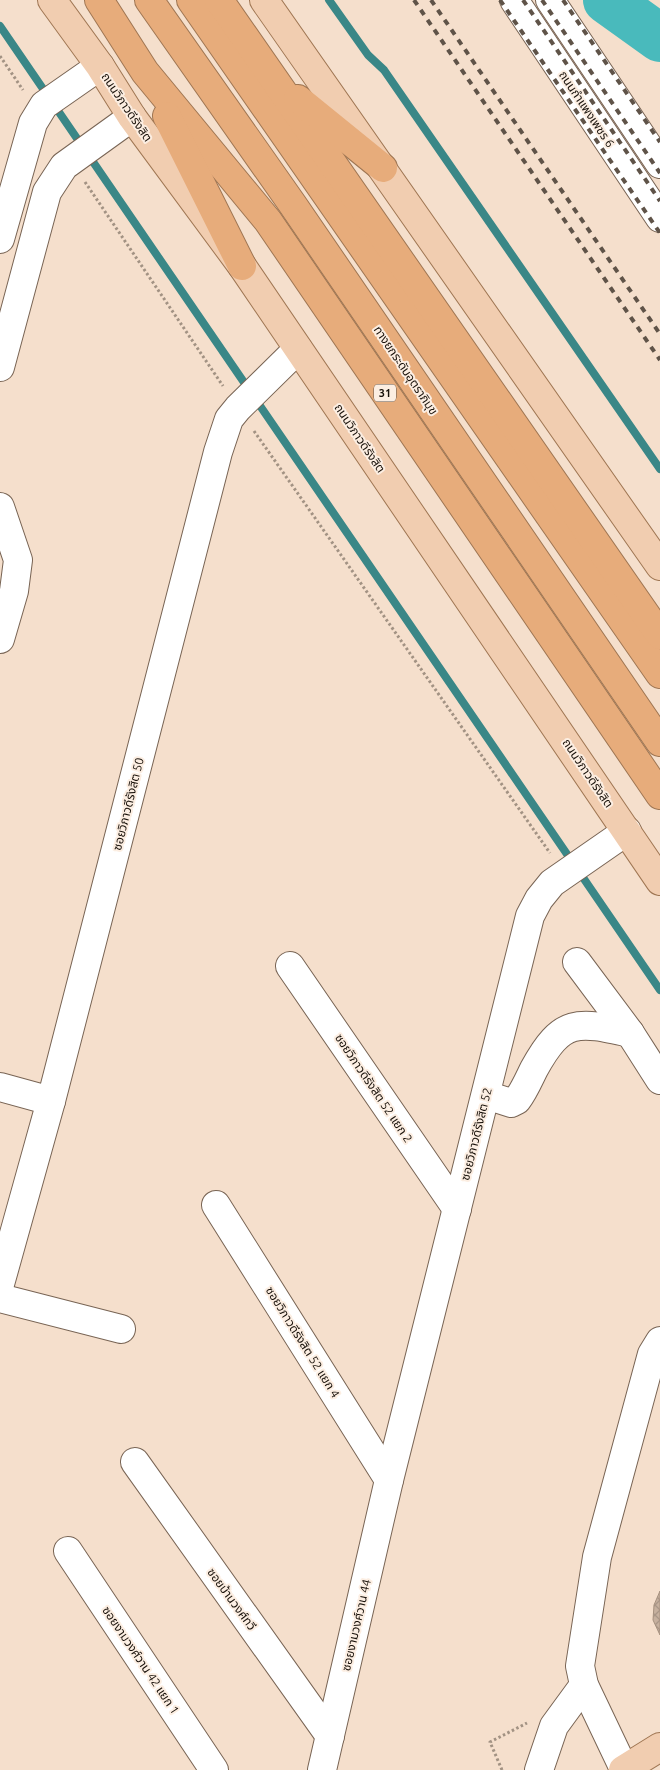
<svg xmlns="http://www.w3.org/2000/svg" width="660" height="1770" font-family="Ubuntu,'Noto Sans Thai',sans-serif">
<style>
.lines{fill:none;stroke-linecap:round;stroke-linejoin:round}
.stream{stroke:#3a8787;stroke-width:8}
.river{stroke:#49babc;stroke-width:48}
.building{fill:url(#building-cross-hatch);stroke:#a6917f}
.minor-casing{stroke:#786454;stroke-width:30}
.major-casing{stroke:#9f7653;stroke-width:30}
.highway-casing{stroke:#9f7653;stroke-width:30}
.path{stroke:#a29283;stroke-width:3;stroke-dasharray:2.5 2.5;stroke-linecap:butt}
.minor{stroke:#fff;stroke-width:28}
.major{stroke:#f1cdb0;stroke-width:28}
.highway{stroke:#e7ac7b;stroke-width:28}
.rail{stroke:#5f5348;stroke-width:4;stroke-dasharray:6 6;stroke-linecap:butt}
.labels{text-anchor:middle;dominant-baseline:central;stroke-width:4;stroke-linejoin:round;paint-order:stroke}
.shield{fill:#fceee2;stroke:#5c534b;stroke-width:1}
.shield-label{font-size:11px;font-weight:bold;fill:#18110a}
.street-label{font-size:12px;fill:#18110a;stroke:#fceee2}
</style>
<defs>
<pattern id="building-cross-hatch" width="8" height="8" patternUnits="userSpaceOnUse" patternTransform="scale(1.25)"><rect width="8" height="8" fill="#c6b09e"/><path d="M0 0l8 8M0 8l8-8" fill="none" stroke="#a99687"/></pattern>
</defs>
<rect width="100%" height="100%" fill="#f5dfcc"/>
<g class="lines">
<g class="stream">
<path d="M 329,0 L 368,55 L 384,70 L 660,469"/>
<path d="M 0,26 L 660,990"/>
</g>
<path class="river" d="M 607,0 L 660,38"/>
</g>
<path class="building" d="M 660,1591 L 660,1635 L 653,1620 L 654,1605 Z"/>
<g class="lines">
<defs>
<g id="minor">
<path d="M 514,0 L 660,218"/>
<path d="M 550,0 L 660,164"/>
<path d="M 0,239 L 33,123 L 44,105 L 100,66"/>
<path d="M 0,367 L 47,192 L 64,166 L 132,117"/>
<path d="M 0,507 L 18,560 L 14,591 L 0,639"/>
<path d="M 577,962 L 630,1033 L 660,1080"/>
<path d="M 290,966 L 457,1209"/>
<path d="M 0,1087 L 51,1101"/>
<path d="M 486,1095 L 511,1103 L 517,1100 C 524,1091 529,1079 534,1069 C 562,1018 577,1021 630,1033"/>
<path d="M 216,1205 L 389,1480"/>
<path d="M 0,1284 L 51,1101 L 218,452 L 229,419 L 238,408 L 298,349"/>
<path d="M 0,1298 L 121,1329"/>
<path d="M 135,1462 L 330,1736"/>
<path d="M 68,1551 L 214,1770"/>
<path d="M 624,1769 L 584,1685 L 580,1666 L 597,1557 L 652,1354 L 660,1341"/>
<path d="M 322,1770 L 389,1480 L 530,916 L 539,899 L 552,883 L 627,831"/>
<path d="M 539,1770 L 554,1726 L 584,1685"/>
</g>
<g id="major">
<path d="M 52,0 L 100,66 L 132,117 L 242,266 L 660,881"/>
<path d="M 264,0 L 660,566"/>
<path d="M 623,1770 L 660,1747"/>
</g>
<g id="highway">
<path d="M 99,0 L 145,72 L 268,221 L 660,795"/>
<path d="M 149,0 L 293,205 L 660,742"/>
<path d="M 191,0 L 660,674"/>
<path d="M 219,0 L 660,635"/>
<path d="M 298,99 L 383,168"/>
<path d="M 167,116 L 242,266"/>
</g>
</defs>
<use href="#minor" class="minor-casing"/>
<use href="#major" class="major-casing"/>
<use href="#highway" class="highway-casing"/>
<g class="path">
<path d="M 0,56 L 23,90"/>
<path d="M 85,182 L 223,386"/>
<path d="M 254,431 L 550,853"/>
<path d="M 502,1770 L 490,1742 L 527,1723"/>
</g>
<use href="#minor" class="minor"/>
<use href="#major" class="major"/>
<use href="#highway" class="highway"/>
<g class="rail">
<path d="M 414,0 L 660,360"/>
<path d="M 431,0 L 660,334"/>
<path d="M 500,0 L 660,233"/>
<path d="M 523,0 L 660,201"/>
<path d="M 542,0 L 660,173"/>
<path d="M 563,0 L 660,142"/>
</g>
</g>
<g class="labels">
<rect class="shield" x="374" y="384.5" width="22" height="17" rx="4"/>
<g class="shield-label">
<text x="385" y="393">31</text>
</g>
<g class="street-label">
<text transform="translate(127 107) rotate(56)">ถนนวิภาวดีรังสิต</text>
<text transform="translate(587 109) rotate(56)">ถนนกำแพงเพชร 6</text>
<text transform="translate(406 370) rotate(56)">ทางยกระดับอุตราภิมุข</text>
<text transform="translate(360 438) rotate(56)">ถนนวิภาวดีรังสิต</text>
<text transform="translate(588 773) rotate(56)">ถนนวิภาวดีรังสิต</text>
<text transform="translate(128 804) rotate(-76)">ซอยวิภาวดีรังสิต 50</text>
<text transform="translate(374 1088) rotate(56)">ซอยวิภาวดีรังสิต 52 แยก 2</text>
<text transform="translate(476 1134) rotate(-76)">ซอยวิภาวดีรังสิต 52</text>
<text transform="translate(303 1342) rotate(58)">ซอยวิภาวดีรังสิต 52 แยก 4</text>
<text transform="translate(232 1599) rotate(54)">ซอยบ้านวงศ์ทวี</text>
<text transform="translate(356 1625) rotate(-77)">ซอยงามวงศ์วาน 44</text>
<text transform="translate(141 1660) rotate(56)">ซอยงามวงศ์วาน 42 แยก 1</text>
</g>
</g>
</svg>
